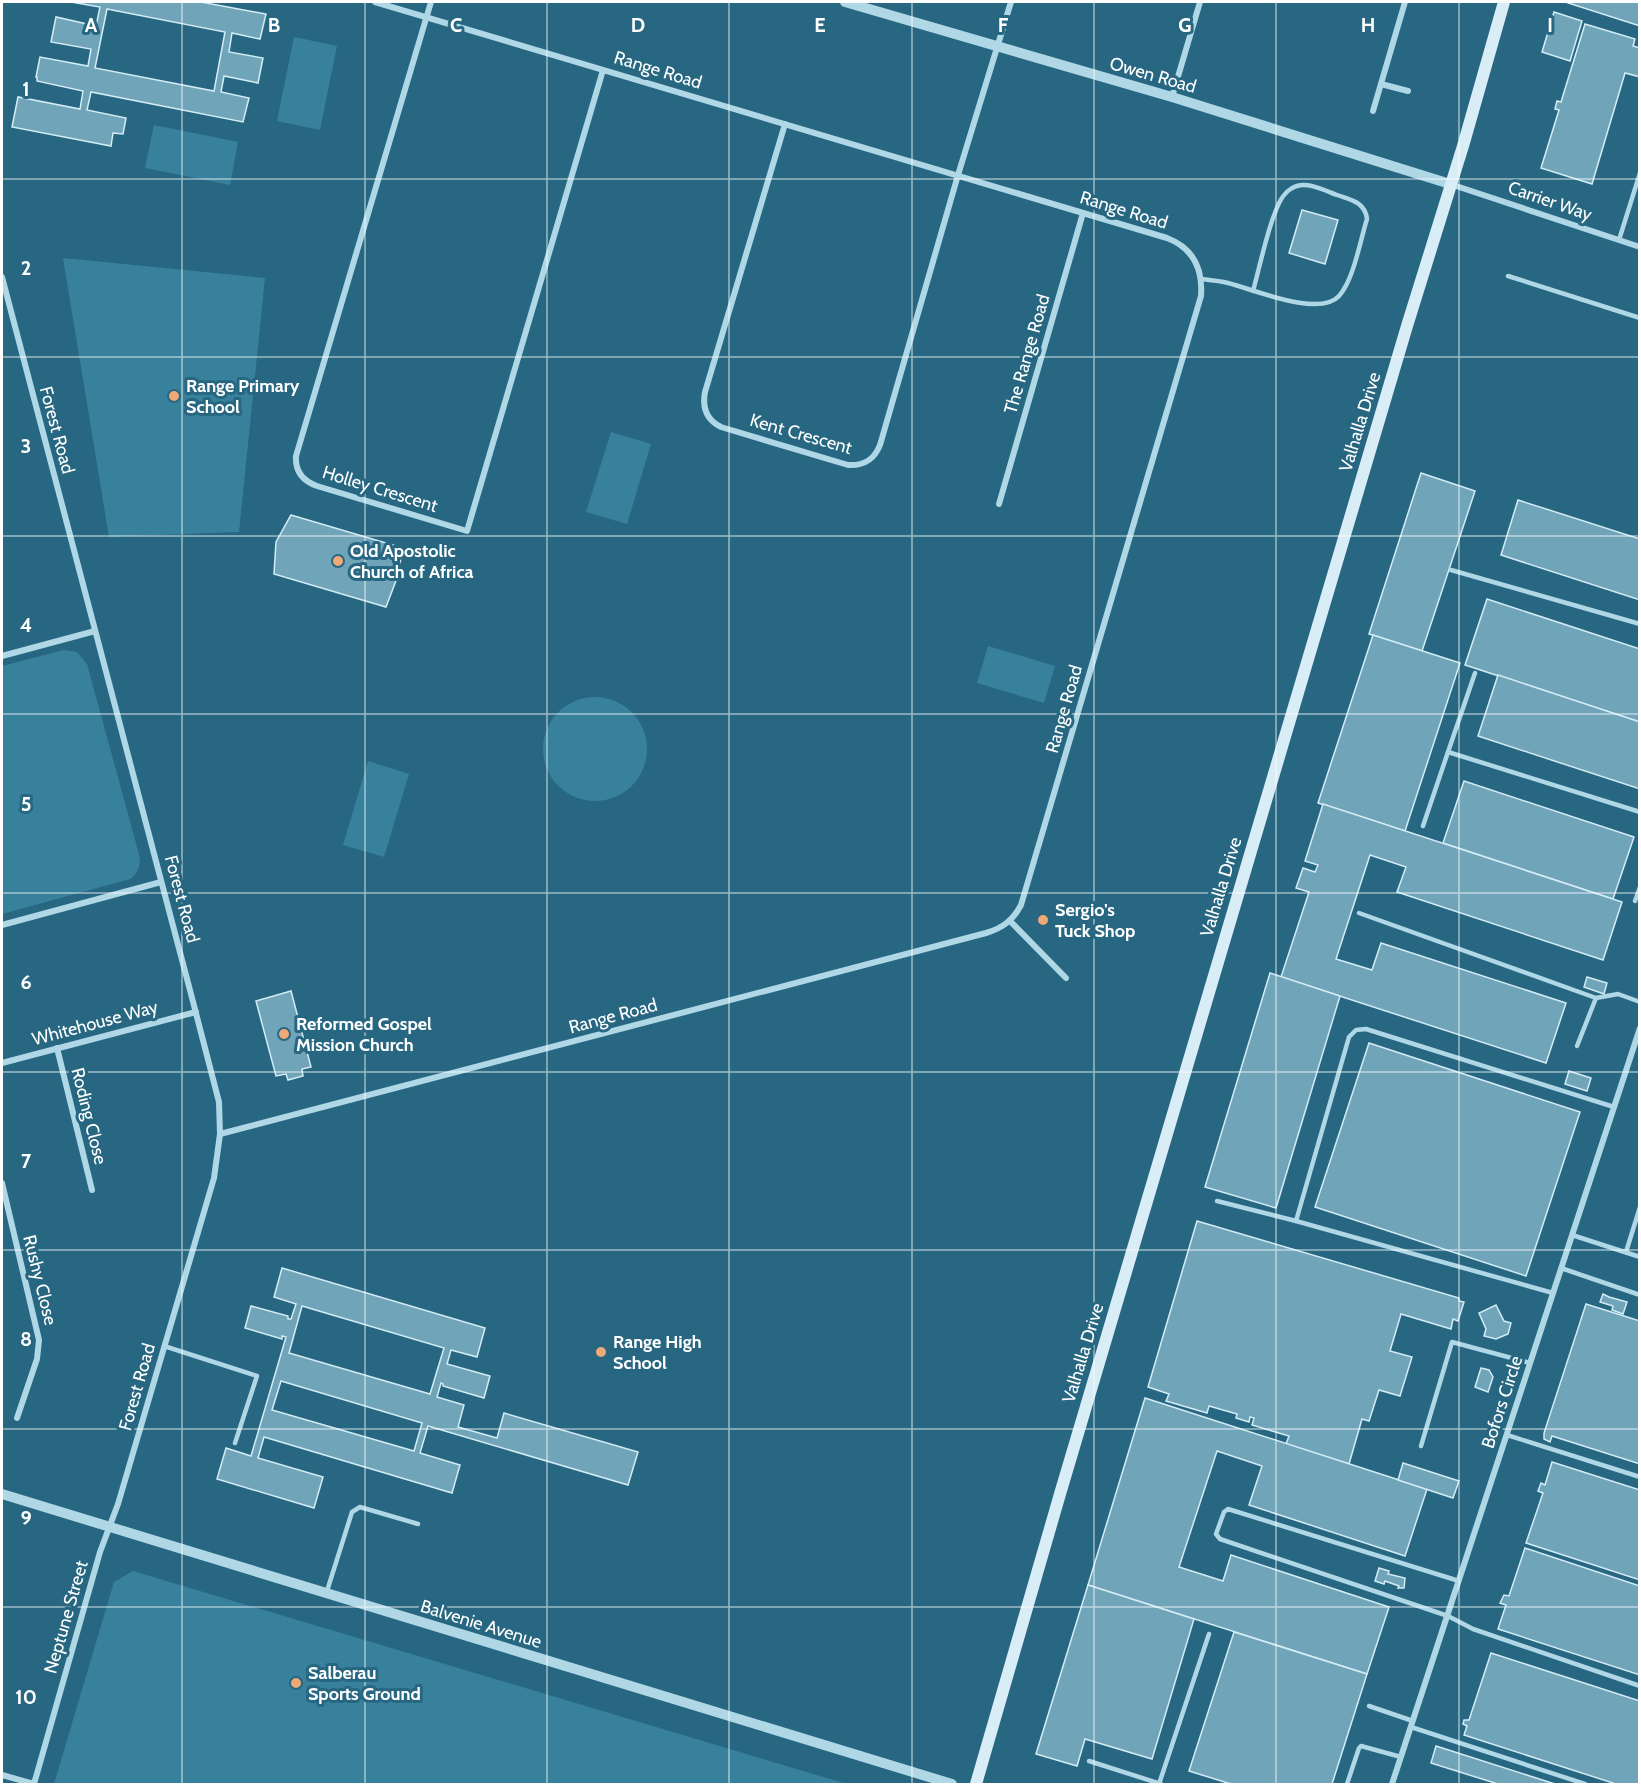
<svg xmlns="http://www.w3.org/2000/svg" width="1641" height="1786" font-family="Cabin,sans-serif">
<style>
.green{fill:#38819d}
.building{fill:#70a4b9;stroke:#d3ecf5;stroke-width:1.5;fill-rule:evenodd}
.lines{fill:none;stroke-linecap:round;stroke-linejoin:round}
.service{stroke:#afd7e6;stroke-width:4.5}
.minor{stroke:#afd7e6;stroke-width:6}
.tertiary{stroke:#afd7e6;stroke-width:10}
.secondary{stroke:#d9edf6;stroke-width:12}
.grid{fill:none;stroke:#fff;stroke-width:1.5;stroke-opacity:0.55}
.poi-dot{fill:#eeaa75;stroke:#276781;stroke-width:2}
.labels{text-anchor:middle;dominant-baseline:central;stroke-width:6;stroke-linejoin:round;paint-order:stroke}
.street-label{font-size:18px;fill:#fff;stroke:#276781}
.poi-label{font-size:18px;font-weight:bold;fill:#fff;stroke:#276781;text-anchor:start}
.grid-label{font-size:20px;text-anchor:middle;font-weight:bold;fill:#fff;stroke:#276781;stroke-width:6;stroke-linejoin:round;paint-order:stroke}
</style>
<rect width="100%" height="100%" fill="#276781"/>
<g class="green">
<path d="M 294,37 L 337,46 L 320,130 L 277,121 Z"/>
<path d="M 154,125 L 238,142 L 230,185 L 145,168 Z"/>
<path d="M 63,258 L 265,278 L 239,532 L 109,537 Z"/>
<path d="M 611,432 L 651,444 L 627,524 L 586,512 Z"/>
<path d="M 988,646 L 1055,666 L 1044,703 L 977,683 Z"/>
<path d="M 64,650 L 77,652 L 87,664 L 140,858 C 140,867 138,873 130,879 L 2,914 L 2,666 Z"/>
<circle cx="595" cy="749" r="52"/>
<path d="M 368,761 L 409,774 L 384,857 L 343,845 Z"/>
<path d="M 133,1571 L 847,1784 L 54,1784 L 114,1582 Z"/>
</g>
<g class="building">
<path d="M 71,2 L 201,2 L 266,14 L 260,39 L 232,33 L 229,52 L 263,58 L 258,83 L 224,76 L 221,92 L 249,98 L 243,122 L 91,92 L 87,110 L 126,118 L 123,134 L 113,133 L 111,146 L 12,127 L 18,97 L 80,109 L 83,91 L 37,81 L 37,77 L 36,77 L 40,57 L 88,66 L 91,49 L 51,42 L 56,17 L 96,26 L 100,7 ZM 107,9 L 225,32 L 214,91 L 95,68 Z"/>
<path d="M 1569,2 L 1640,2 L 1640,26 L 1568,3 Z"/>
<path d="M 1554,12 L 1582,21 L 1570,61 L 1542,52 Z"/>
<path d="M 1585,24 L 1635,39 L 1633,46 L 1640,48 L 1640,77 L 1625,73 L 1592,184 L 1541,168 L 1559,110 L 1555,109 L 1557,101 L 1561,102 Z"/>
<path d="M 1302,210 L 1338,220 L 1325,264 L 1289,253 Z"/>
<path d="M 1421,473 L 1475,491 L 1422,651 L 1369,634 Z"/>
<path d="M 1518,500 L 1640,539 L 1640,600 L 1501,555 Z"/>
<path d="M 291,515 L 403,548 L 397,578 L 386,607 L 274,574 L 276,542 Z"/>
<path d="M 1487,599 L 1640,649 L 1640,722 L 1465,665 Z"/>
<path d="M 1373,635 L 1460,663 L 1405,831 L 1318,803 Z"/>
<path d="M 1498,675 L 1640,722 L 1640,789 L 1478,736 Z"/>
<path d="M 1464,781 L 1634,837 L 1613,899 L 1443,843 Z"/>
<path d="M 1323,804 L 1622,902 L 1603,960 L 1397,892 L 1406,867 L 1370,855 L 1336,959 L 1372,970 L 1381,943 L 1566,1003 L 1546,1063 L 1281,977 L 1309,892 L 1296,888 L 1303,868 L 1315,872 L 1318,865 L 1305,861 Z"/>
<path d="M 1270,973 L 1340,996 L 1276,1208 L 1205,1187 Z"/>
<path d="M 1587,977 L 1607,983 L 1604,994 L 1584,987 Z"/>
<path d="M 291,991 L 311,1067 L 302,1069 L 303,1076 L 288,1080 L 286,1074 L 276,1076 L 256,1001 Z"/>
<path d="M 1369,1043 L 1580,1112 L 1526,1276 L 1315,1207 Z"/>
<path d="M 1569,1071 L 1591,1078 L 1587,1091 L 1565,1084 Z"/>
<path d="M 1197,1221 L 1459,1298 L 1459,1301 L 1464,1302 L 1458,1321 L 1453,1319 L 1451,1329 L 1401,1314 L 1390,1351 L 1412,1357 L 1400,1396 L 1379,1390 L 1369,1421 L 1362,1419 L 1349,1464 L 1286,1444 L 1289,1436 L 1252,1425 L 1254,1418 L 1250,1417 L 1249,1422 L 1236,1418 L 1237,1414 L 1209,1406 L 1207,1413 L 1166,1401 L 1169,1394 L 1148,1387 Z"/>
<path d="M 282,1268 L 485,1328 L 477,1357 L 451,1350 L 447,1364 L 490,1376 L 484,1398 L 443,1386 L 443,1384 L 441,1383 L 437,1397 L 464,1405 L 458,1427 L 497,1438 L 504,1413 L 638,1452 L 628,1485 L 428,1426 L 420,1453 L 460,1465 L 452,1493 L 264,1437 L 258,1458 L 323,1477 L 314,1508 L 217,1479 L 226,1448 L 251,1456 L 286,1337 L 282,1336 L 282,1339 L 245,1328 L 251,1306 L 288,1316 L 288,1319 L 291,1319 L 296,1304 L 274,1297 ZM 302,1306 L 444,1348 L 430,1394 L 289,1353 ZM 281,1381 L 422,1423 L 414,1451 L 272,1410 Z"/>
<path d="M 1603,1294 L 1609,1297 L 1627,1302 L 1623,1314 L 1612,1310 L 1613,1306 L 1600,1302 Z"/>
<path d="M 1586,1304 L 1640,1321 L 1640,1464 L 1552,1436 L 1550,1442 L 1544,1439 L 1544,1433 Z"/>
<path d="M 1496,1305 L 1504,1321 L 1511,1323 L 1508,1334 L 1496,1339 L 1484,1336 L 1486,1329 L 1479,1313 Z"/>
<path d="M 1481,1368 L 1489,1370 L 1493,1377 L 1488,1392 L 1475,1387 Z"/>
<path d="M 1145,1398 L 1427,1489 L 1405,1556 L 1249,1505 L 1262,1466 L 1217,1451 L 1179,1567 L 1223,1581 L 1231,1555 L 1389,1607 L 1367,1674 L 1088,1585 Z"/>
<path d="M 1552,1462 L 1640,1490 L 1640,1580 L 1526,1543 L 1543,1493 L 1538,1491 L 1541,1483 L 1545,1485 Z"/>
<path d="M 1403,1463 L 1459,1481 L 1453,1498 L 1398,1480 Z"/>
<path d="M 1525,1548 L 1640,1586 L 1640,1675 L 1498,1629 L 1506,1605 L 1500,1603 L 1504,1595 L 1509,1596 Z"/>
<path d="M 1379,1568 L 1389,1571 L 1388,1574 L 1405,1578 L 1404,1588 L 1398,1588 L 1399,1586 L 1385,1581 L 1384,1584 L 1375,1581 Z"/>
<path d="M 1088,1585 L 1194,1619 L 1152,1759 L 1085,1739 L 1077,1766 L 1036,1754 Z"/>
<path d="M 1234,1632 L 1367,1674 L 1332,1784 L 1231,1784 L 1189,1771 Z"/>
<path d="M 1491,1653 L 1640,1701 L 1640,1784 L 1616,1784 L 1464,1735 L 1467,1726 L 1463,1724 L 1464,1720 L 1469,1720 Z"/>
<path d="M 1436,1746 L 1555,1784 L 1498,1784 L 1431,1763 Z"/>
</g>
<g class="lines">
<g class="service">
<path d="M 1619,240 L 1640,173"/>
<path d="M 1508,276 L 1640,318"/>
<path d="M 1201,279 C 1210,280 1220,281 1228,283 C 1253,289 1319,318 1339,296 C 1354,279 1360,241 1367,219 C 1365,202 1351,200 1337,195 C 1326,191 1309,182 1297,186 C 1293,187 1287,191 1285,194 C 1272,207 1259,270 1253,291"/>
<path d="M 1451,570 L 1640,624"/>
<path d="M 1475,673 L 1448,752 L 1640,812"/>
<path d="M 1423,826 L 1448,752"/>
<path d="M 1635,901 L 1640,887"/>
<path d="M 1359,913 L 1596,998 L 1618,994 L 1640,1002"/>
<path d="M 1577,1046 L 1596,998"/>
<path d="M 1217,1201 L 1296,1221 L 1553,1293"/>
<path d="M 1296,1221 L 1349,1037 L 1356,1030 L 1366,1029 L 1614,1107"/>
<path d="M 1572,1235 L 1640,1257"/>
<path d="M 1626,1252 L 1640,1207"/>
<path d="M 1561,1268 L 1640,1295"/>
<path d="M 164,1346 L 257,1376 L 235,1443"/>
<path d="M 1507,1435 L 1640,1477"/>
<path d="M 1421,1446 L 1452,1342 L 1530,1363"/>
<path d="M 1459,1581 L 1228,1509 L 1224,1512 L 1216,1534 L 1220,1539 L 1448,1616 L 1473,1629 L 1640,1686"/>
<path d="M 327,1591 L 352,1512 L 360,1507 L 418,1524"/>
<path d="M 1369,1706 L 1413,1721"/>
<path d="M 1411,1727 L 1585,1784"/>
<path d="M 1089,1761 L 1161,1784"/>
<path d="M 1159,1784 L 1209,1634"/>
<path d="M 1347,1784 L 1359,1748 L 1361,1746 L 1401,1757"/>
</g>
<g class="minor">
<path d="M 431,2 L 296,456 C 295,471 303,481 317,486 L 467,531 L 603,70"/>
<path d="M 1381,84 L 1408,91"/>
<path d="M 1172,97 L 1200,2"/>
<path d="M 1373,111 L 1405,2"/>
<path d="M 785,124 L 705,392 C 702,408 707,420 721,427 L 848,465 C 864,466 874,460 880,445 L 958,175 L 1011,2"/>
<path d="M 1450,184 L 1640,247"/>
<path d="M 2,277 L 191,994 L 219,1102 L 220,1134 L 214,1178 L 118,1504 L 100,1552 L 34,1784 L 2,1775"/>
<path d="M 999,504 L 1083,213"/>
<path d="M 2,656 L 95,631"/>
<path d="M 1010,921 L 1066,978"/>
<path d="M 2,925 L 161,882"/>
<path d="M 57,1048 L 92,1190"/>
<path d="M 2,1063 L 196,1012"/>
<path d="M 220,1134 L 986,933 C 1003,928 1013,920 1021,905 L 1201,296 C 1203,268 1193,248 1167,238 L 375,2"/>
<path d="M 2,1183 L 39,1340 L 37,1359 L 17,1418"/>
<path d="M 1392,1784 L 1640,1028"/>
</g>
<g class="tertiary">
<path d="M 845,2 L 1172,97 L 1450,184"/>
<path d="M 2,1494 L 952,1784"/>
</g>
<path class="secondary" d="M 976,1784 L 1060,1494 L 1407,326 L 1463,146 L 1504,2"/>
</g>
<path class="grid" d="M 182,2 L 182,1784M 365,2 L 365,1784M 547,2 L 547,1784M 729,2 L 729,1784M 912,2 L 912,1784M 1094,2 L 1094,1784M 1276,2 L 1276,1784M 1459,2 L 1459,1784M 2,179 L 1640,179M 2,357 L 1640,357M 2,536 L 1640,536M 2,714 L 1640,714M 2,893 L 1640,893M 2,1072 L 1640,1072M 2,1250 L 1640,1250M 2,1429 L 1640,1429M 2,1607 L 1640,1607"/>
<g class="poi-dot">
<circle cx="174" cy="396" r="6"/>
<circle cx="338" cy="561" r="6"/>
<circle cx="1043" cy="920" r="6"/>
<circle cx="284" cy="1034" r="6"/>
<circle cx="601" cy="1352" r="6"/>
<circle cx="296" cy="1683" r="6"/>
</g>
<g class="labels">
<g class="street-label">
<text transform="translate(658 70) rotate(17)">Range Road</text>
<text transform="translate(1153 75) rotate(16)">Owen Road</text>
<text transform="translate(1550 201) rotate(19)">Carrier Way</text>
<text transform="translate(1124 210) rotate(17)">Range Road</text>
<text transform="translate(1027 354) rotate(-74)">The Range Road</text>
<text transform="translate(1360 422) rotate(-73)">Valhalla Drive</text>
<text transform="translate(57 430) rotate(75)">Forest Road</text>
<text transform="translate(801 434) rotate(16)">Kent Crescent</text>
<text transform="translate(380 489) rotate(17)">Holley Crescent</text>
<text transform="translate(1064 709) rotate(-74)">Range Road</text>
<text transform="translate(1221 887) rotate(-73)">Valhalla Drive</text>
<text transform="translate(182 899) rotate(75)">Forest Road</text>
<text transform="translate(613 1016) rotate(-15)">Range Road</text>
<text transform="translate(95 1023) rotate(-15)">Whitehouse Way</text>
<text transform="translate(89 1116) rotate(76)">Roding Close</text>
<text transform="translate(40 1280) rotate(76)">Rushy Close</text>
<text transform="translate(1083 1353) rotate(-73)">Valhalla Drive</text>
<text transform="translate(137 1387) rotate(-74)">Forest Road</text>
<text transform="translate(1502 1402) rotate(-72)">Bofors Circle</text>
<text transform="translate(66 1617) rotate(-74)">Neptune Street</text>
<text transform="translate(481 1624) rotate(17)">Balvenie Avenue</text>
</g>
<g class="poi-label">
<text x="186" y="386">Range Primary<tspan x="186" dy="21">School</tspan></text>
<text x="350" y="551">Old Apostolic<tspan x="350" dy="21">Church of Africa</tspan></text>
<text x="1055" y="910">Sergio's<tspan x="1055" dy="21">Tuck Shop</tspan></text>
<text x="296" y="1024">Reformed Gospel<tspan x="296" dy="21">Mission Church</tspan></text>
<text x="613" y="1342">Range High<tspan x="613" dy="21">School</tspan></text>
<text x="308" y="1673">Salberau<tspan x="308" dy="21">Sports Ground</tspan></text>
</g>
</g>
<g class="grid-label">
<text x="91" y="32">A</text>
<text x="274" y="32">B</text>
<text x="456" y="32">C</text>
<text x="638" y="32">D</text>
<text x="820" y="32">E</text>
<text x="1003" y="32">F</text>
<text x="1185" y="32">G</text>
<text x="1368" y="32">H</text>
<text x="1550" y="32">I</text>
<text x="26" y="96">1</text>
<text x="26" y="275">2</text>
<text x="26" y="453">3</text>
<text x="26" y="632">4</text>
<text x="26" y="811">5</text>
<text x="26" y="989">6</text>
<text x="26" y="1168">7</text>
<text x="26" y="1346">8</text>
<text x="26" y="1525">9</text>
<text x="26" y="1704">10</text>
</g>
<rect width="1641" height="1786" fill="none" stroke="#ffffff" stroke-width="6"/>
</svg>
